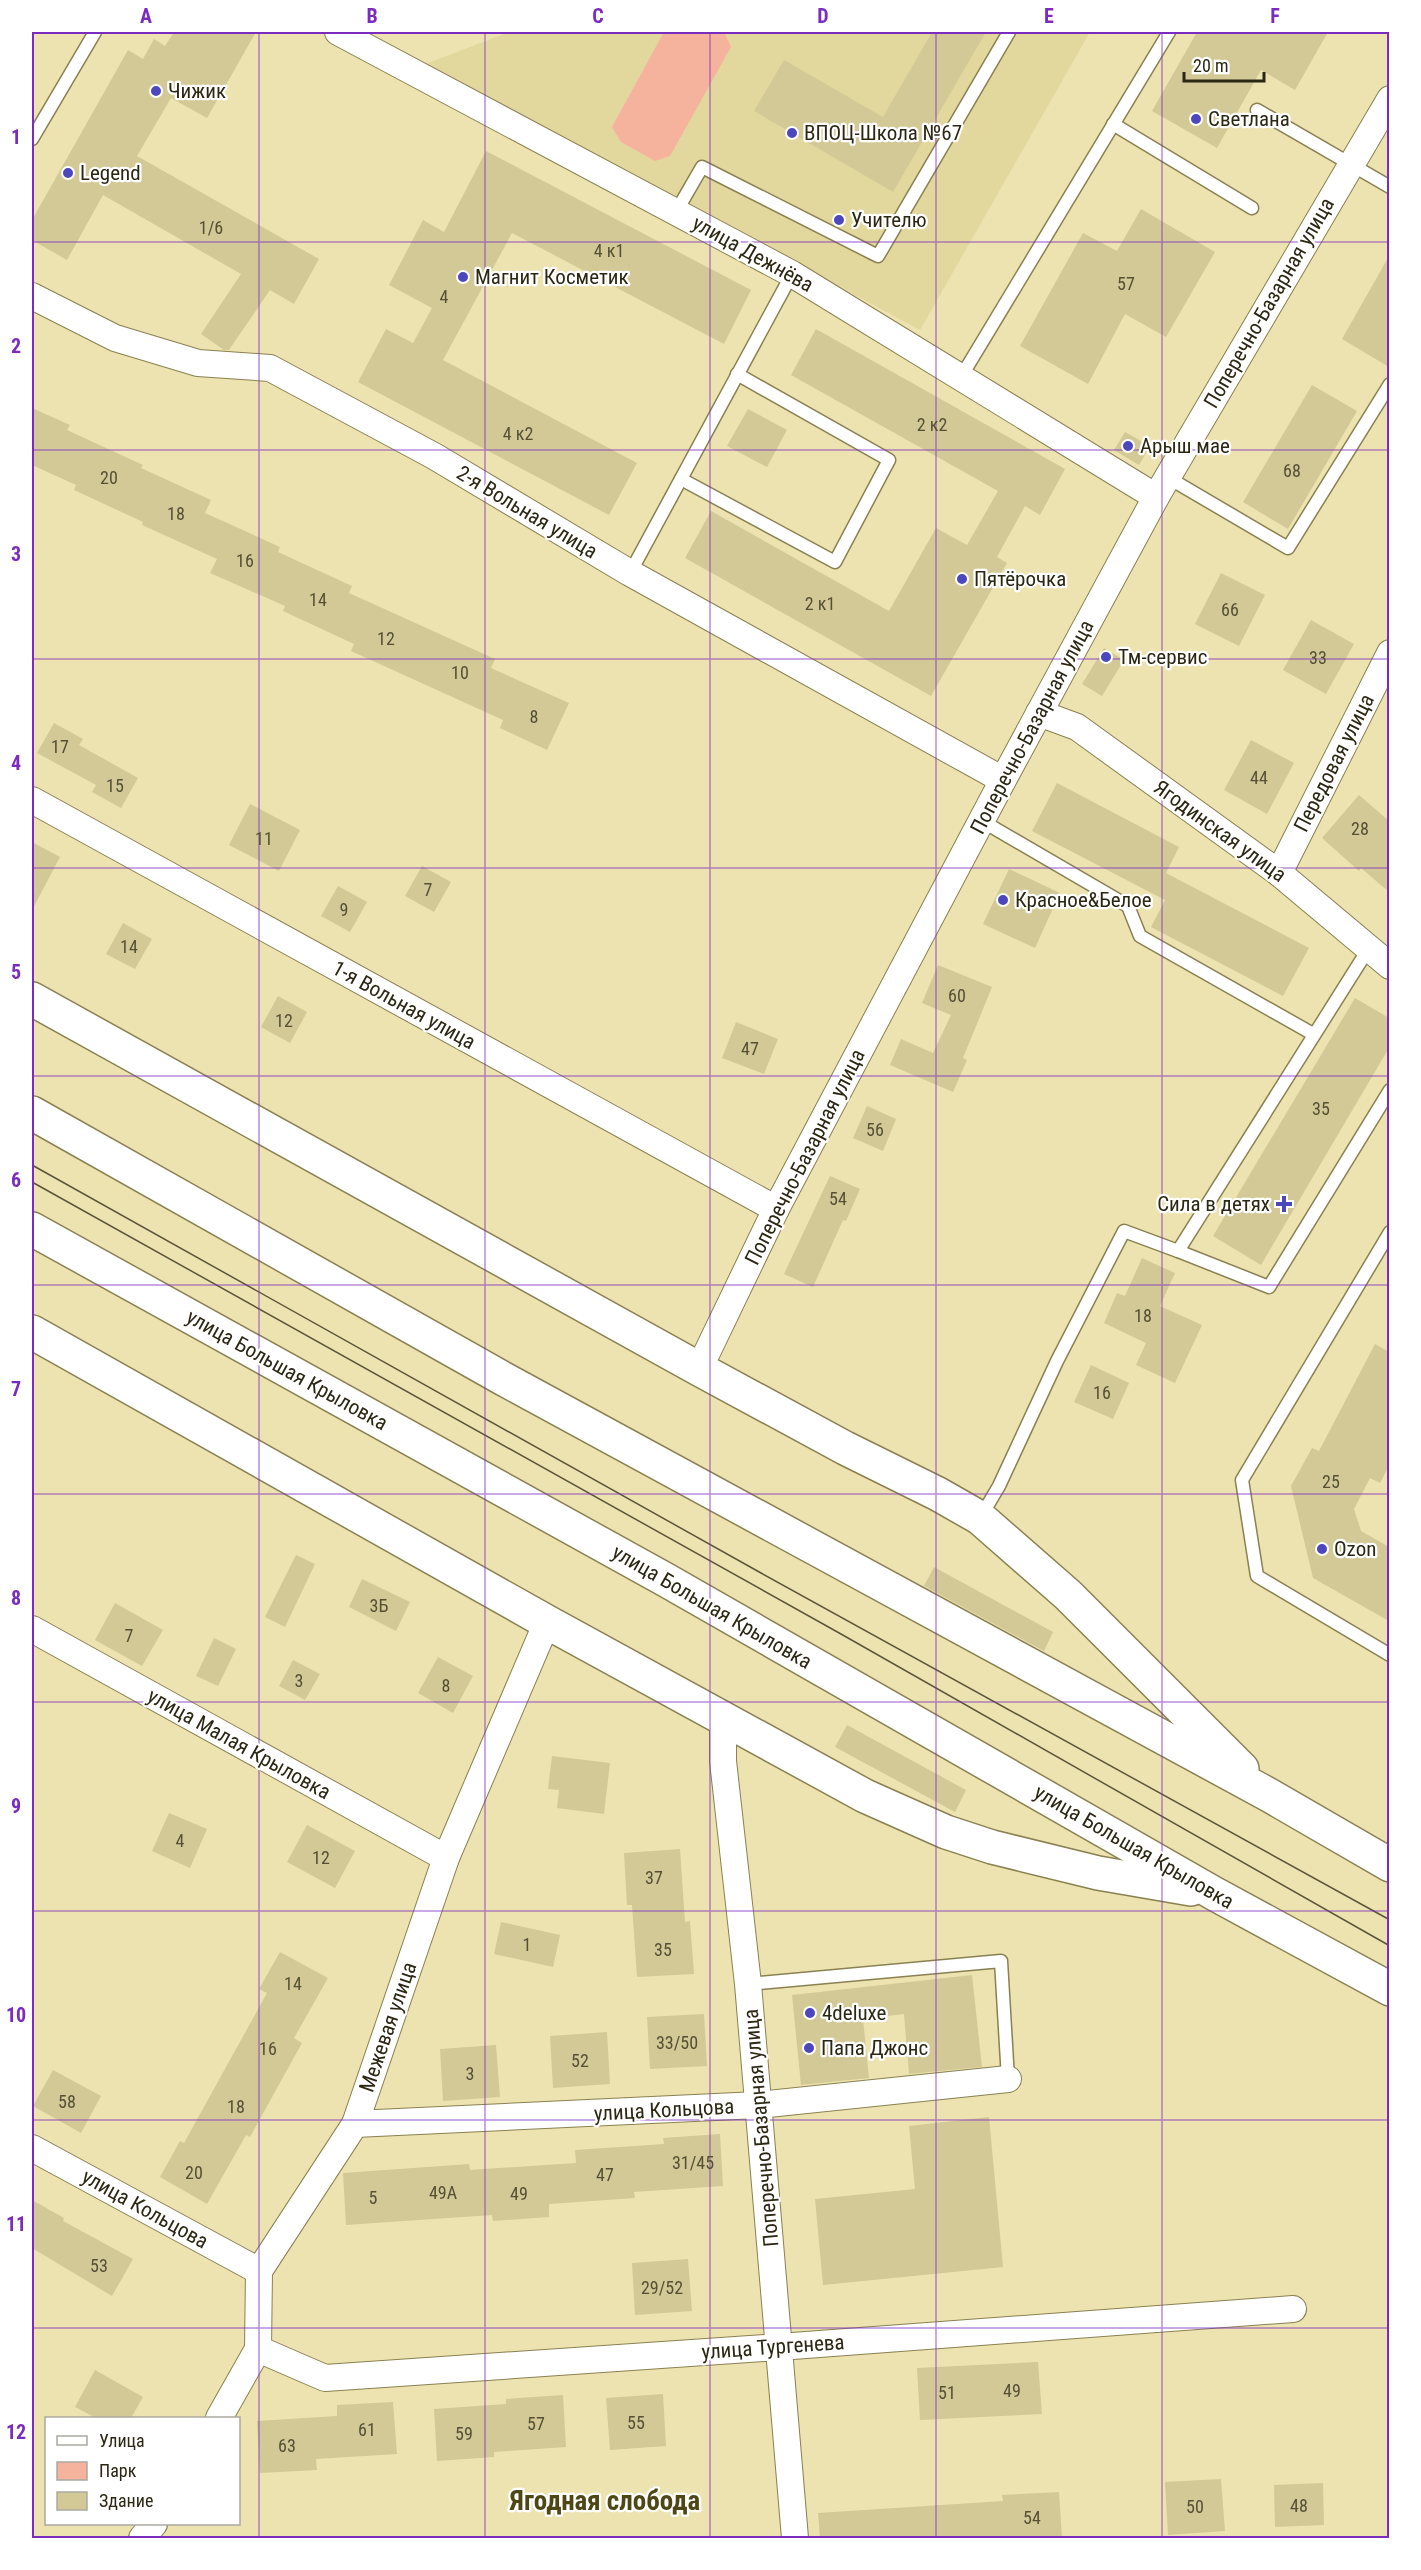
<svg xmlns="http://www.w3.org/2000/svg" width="1421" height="2570" font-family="'Roboto Condensed',sans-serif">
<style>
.built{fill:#e2d79d}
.green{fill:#f5b39d}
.building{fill:#d2c997}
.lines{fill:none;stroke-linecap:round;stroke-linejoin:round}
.service-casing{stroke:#898151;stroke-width:15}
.minor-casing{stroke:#898151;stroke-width:28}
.primary-casing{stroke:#898151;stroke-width:36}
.service{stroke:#fff;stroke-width:12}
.minor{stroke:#fff;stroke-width:26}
.primary{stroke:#fff;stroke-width:33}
.tram{stroke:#5b553a;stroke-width:1.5}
.grid{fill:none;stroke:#7b2cbf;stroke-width:1.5;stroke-opacity:0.55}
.poi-dot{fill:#4d47be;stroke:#fff;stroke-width:2}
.labels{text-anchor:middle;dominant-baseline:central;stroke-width:4.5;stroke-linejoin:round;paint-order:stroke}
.number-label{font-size:18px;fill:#555034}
.poi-label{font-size:21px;fill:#2b2713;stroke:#fff;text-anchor:start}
.street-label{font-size:21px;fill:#2b2713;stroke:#fff}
.district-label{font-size:27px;font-weight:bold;fill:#4f4616;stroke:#fff}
.neatline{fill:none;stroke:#7b2cbf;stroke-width:2}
.grid-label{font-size:20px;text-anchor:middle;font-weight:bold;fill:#7b2cbf}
</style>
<rect width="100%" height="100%" fill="#ece3b0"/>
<path class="built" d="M 509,32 L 1090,32 L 920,330 L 426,64 Z"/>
<path class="green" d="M 664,32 L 724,32 L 731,47 L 670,156 L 655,161 L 621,142 L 612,127 Z"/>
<g class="building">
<path d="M 174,32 L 256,32 L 207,118 L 171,98 L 137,156 L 319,259 L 294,304 L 270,290 L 229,350 L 224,350 L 201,334 L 241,274 L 103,195 L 67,260 L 32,240 L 32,220 L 128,50 L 143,59 L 154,39 L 165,46 Z"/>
<path d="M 932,32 L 986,32 L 893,192 L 754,111 L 784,60 L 883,117 Z"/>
<path d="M 1197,32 L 1328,32 L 1295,90 L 1261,70 L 1217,148 L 1152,111 Z"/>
<path d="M 486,151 L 751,290 L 724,344 L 512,233 L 443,360 L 637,463 L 609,515 L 358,382 L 386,329 L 413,343 L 432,308 L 389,285 L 423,220 L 444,232 Z"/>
<path d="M 1141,209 L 1215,252 L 1166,337 L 1125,314 L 1088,384 L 1020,346 L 1083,233 L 1117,251 Z"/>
<path d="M 1389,256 L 1389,367 L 1342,339 Z"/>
<path d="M 816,329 L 1065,469 L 1040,515 L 1025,506 L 997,557 L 1007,563 L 931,696 L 685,558 L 711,511 L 889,611 L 936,528 L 967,545 L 998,491 L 791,375 Z"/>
<path d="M 1312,385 L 1357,411 L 1288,529 L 1243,502 Z"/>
<path d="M 32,408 L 70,425 L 67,430 L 143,465 L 141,468 L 211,500 L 205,513 L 280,547 L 278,552 L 352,586 L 349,593 L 495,659 L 491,668 L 569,703 L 547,750 L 500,728 L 503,720 L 351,651 L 354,644 L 283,611 L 285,606 L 210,573 L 217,559 L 142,525 L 143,522 L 74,490 L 76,485 L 32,465 Z"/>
<path d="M 748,409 L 787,430 L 767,467 L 727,446 Z"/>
<path d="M 1125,432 L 1150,446 L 1139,465 L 1114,450 Z"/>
<path d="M 1221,573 L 1265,595 L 1239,646 L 1195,624 Z"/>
<path d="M 1311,620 L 1354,644 L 1326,694 L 1283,670 Z"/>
<path d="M 1104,648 L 1124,660 L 1102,696 L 1082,684 Z"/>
<path d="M 54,723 L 83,739 L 79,745 L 138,778 L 121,808 L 92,792 L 96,785 L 37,753 Z"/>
<path d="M 1251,740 L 1294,763 L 1267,814 L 1224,790 Z"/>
<path d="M 1057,783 L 1179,847 L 1166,873 L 1309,948 L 1283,996 L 1151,927 L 1165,900 L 1032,831 Z"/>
<path d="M 1359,795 L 1389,821 L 1389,892 L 1361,868 L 1359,871 L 1322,838 Z"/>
<path d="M 250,804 L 300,830 L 279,871 L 229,845 Z"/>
<path d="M 32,842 L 60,857 L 32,910 Z"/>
<path d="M 422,866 L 451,882 L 434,912 L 405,896 Z"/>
<path d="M 1009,869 L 1060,893 L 1035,948 L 983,924 Z"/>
<path d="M 338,886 L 367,902 L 350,932 L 321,916 Z"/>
<path d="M 123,923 L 152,939 L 135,969 L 106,954 Z"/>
<path d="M 938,965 L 992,987 L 963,1058 L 967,1060 L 953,1092 L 890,1065 L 901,1039 L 933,1053 L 951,1015 L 922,1003 Z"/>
<path d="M 278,996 L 307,1012 L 290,1043 L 261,1027 Z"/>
<path d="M 1355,998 L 1389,1018 L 1389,1048 L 1261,1265 L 1213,1236 Z"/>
<path d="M 736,1022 L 778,1039 L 764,1074 L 722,1058 Z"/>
<path d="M 867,1106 L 896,1119 L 883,1151 L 853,1138 Z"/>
<path d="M 830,1176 L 860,1189 L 846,1221 L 843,1220 L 813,1287 L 784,1274 Z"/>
<path d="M 1142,1258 L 1175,1273 L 1160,1306 L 1202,1325 L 1175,1383 L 1136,1365 L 1146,1343 L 1104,1323 L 1117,1293 L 1125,1296 Z"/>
<path d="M 1375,1344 L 1389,1352 L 1389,1466 L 1380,1483 L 1370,1478 L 1354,1509 L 1361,1531 L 1389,1547 L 1389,1621 L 1313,1578 L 1291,1486 L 1312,1448 L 1319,1451 Z"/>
<path d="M 1091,1365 L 1129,1383 L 1113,1419 L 1074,1402 Z"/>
<path d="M 296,1555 L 315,1564 L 285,1627 L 265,1617 Z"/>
<path d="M 934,1567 L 1053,1632 L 1044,1651 L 924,1586 Z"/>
<path d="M 362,1579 L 410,1602 L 396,1631 L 349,1607 Z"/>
<path d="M 115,1603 L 163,1630 L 142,1666 L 95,1640 Z"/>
<path d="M 214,1638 L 236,1649 L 218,1686 L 196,1676 Z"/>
<path d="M 438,1657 L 473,1676 L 453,1713 L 418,1693 Z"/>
<path d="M 293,1660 L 320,1674 L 305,1700 L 279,1686 Z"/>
<path d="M 847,1725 L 966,1790 L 955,1812 L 835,1747 Z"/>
<path d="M 552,1756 L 610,1763 L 604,1814 L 557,1808 L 559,1790 L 548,1789 Z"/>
<path d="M 169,1813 L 207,1829 L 190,1868 L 152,1851 Z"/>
<path d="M 307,1825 L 355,1851 L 335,1888 L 287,1862 Z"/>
<path d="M 680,1849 L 685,1922 L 690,1921 L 694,1974 L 637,1977 L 632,1905 L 627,1905 L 624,1853 Z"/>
<path d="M 501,1922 L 560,1935 L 553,1967 L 494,1954 Z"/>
<path d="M 280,1952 L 328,1978 L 294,2038 L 302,2043 L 250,2137 L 246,2135 L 207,2204 L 160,2177 L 180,2141 L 184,2143 L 267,1993 L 259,1989 Z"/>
<path d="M 972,1975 L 982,2067 L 909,2074 L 904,2014 L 863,2019 L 869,2078 L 801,2085 L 792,1995 Z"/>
<path d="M 704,2014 L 707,2066 L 650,2069 L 647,2017 Z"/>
<path d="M 607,2032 L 610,2084 L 553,2088 L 550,2036 Z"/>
<path d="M 496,2045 L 500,2097 L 443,2101 L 440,2049 Z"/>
<path d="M 53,2070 L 101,2096 L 81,2133 L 33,2106 Z"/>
<path d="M 989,2117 L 1003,2267 L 823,2285 L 815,2199 L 915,2189 L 909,2126 Z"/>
<path d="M 720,2134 L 723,2186 L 634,2192 L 635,2198 L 549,2204 L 549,2217 L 493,2221 L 492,2215 L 346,2225 L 343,2173 L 469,2164 L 470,2170 L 576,2163 L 575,2150 L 664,2144 L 663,2138 Z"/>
<path d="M 32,2200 L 64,2218 L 63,2221 L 133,2259 L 112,2296 L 32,2248 Z"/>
<path d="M 688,2259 L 692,2311 L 635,2315 L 632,2263 Z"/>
<path d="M 1038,2362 L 1042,2414 L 920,2420 L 917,2368 Z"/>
<path d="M 95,2370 L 143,2397 L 131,2418 L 96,2418 L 75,2407 Z"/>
<path d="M 663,2394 L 666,2446 L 610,2450 L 606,2398 Z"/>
<path d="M 563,2395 L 566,2447 L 494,2452 L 494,2457 L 437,2461 L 434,2409 L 506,2404 L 506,2399 Z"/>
<path d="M 393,2402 L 397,2454 L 316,2459 L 317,2470 L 260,2473 L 257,2421 L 337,2416 L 337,2405 Z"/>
<path d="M 1221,2479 L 1225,2531 L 1168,2535 L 1165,2482 Z"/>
<path d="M 1323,2483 L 1324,2525 L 1275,2527 L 1274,2485 Z"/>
<path d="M 1059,2492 L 1062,2538 L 820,2538 L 818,2513 L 1003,2501 L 1002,2495 Z"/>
</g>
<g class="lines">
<defs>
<g id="service">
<path d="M 1257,110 L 1390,187"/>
<path d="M 1113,124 L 1252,208"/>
<path d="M 32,139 L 95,32"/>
<path d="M 676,212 L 702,167 L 878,256 L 1009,32"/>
<path d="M 961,377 L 1169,32"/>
<path d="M 1167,477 L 1288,548 L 1390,384"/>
<path d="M 681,479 L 835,562 L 889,460 L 737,374"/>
<path d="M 630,573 L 792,274"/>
<path d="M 982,821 L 1128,906 L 1140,936 L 1313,1034"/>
<path d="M 1390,1232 L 1242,1480 L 1257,1576 L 1390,1655"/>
<path d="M 1178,1251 L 1269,1287 L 1390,1090"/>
<path d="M 980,1518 L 999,1486 L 1057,1361 L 1124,1231 L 1178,1251 L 1369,948"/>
<path d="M 748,1984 L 1001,1961 L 1008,2079"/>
</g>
<g id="minor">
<path d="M 338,32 L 792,274 L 1156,497"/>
<path d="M 32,296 L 115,338 L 198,363 L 270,368 L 434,456 L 630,573 L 1003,780"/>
<path d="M 1039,713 L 1077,727 L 1279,873 L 1390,966"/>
<path d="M 32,800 L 776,1209"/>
<path d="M 1279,873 L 1390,653"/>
<path d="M 699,1369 L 776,1209 L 1003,780 L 1156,497 L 1390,99"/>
<path d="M 32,1629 L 446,1858"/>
<path d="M 723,1719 L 723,1761 L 748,1984 L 795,2538"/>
<path d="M 355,2124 L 758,2105 L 1008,2079"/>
<path d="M 32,2148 L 259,2271"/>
<path d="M 258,2349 L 325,2378 L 779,2347 L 1293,2309"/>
<path d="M 219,2418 L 258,2349 L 259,2271 L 355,2124 L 446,1858 L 547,1622"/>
<path d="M 142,2538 L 154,2524"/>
</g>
<g id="primary">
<path d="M 32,999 L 699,1369 L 845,1448 L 938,1494 L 980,1518 L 1068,1595 L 1242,1769"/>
<path d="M 32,1113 L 502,1378 L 1269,1795 L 1390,1865"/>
<path d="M 32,1229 L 666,1580 L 1215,1894 L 1390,1989"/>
<path d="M 32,1332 L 547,1622 L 865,1796 L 946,1832 L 992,1847 L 1098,1873 L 1191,1889"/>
</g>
</defs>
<use href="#service" class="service-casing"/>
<use href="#minor" class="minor-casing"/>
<use href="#primary" class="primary-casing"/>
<use href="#service" class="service"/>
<use href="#minor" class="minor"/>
<use href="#primary" class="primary"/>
<g class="tram">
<path d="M 32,1165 L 761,1573 L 1390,1920"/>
<path d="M 32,1182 L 841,1634 L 1390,1946"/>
</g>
</g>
<path class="grid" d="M 259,32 L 259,2538M 485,32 L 485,2538M 710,32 L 710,2538M 936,32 L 936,2538M 1162,32 L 1162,2538M 32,242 L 1390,242M 32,450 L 1390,450M 32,659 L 1390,659M 32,868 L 1390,868M 32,1076 L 1390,1076M 32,1285 L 1390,1285M 32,1494 L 1390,1494M 32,1702 L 1390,1702M 32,1911 L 1390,1911M 32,2120 L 1390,2120M 32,2328 L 1390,2328"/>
<g class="poi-dot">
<circle cx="156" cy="91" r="6"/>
<circle cx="1196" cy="119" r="6"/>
<circle cx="792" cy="133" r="6"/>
<circle cx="68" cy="173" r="6"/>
<circle cx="839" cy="220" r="6"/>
<circle cx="463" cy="277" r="6"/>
<circle cx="1128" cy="446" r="6"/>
<circle cx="962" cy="579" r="6"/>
<circle cx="1106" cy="657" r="6"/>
<circle cx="1003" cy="900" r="6"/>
<path d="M1281 1195h6v6h6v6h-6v6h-6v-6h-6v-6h6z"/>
<circle cx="1322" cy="1549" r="6"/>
<circle cx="810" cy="2013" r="6"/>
<circle cx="809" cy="2048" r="6"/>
</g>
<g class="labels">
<g class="number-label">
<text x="211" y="227">1/6</text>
<text x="609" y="250">4 к1</text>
<text x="1126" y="283">57</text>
<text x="444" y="296">4</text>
<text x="932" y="424">2 к2</text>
<text x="518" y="433">4 к2</text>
<text x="1292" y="470">68</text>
<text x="109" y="477">20</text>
<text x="176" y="513">18</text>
<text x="245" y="560">16</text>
<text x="318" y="599">14</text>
<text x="820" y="603">2 к1</text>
<text x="1230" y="609">66</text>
<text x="386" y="638">12</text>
<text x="1318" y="657">33</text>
<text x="460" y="672">10</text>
<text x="534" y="716">8</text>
<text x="60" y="746">17</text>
<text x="1259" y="777">44</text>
<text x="115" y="785">15</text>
<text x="1360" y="828">28</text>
<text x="264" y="838">11</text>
<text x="428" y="889">7</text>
<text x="344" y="909">9</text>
<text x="129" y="946">14</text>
<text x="957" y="995">60</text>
<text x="284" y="1020">12</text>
<text x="750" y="1048">47</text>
<text x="1321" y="1108">35</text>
<text x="875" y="1129">56</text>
<text x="838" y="1198">54</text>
<text x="1143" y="1315">18</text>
<text x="1102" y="1392">16</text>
<text x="1331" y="1481">25</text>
<text x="379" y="1605">3Б</text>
<text x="129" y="1635">7</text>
<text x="299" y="1680">3</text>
<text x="446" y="1685">8</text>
<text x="180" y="1840">4</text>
<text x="321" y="1857">12</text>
<text x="654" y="1877">37</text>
<text x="527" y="1944">1</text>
<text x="663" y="1949">35</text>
<text x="293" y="1983">14</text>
<text x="677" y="2042">33/50</text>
<text x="268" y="2048">16</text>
<text x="580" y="2060">52</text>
<text x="470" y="2073">3</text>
<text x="67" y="2101">58</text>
<text x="236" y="2106">18</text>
<text x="693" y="2162">31/45</text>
<text x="194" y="2172">20</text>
<text x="605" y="2174">47</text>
<text x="443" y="2192">49А</text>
<text x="519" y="2193">49</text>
<text x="373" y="2197">5</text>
<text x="99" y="2265">53</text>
<text x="662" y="2287">29/52</text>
<text x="1012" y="2390">49</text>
<text x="947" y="2392">51</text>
<text x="636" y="2422">55</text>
<text x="536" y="2423">57</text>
<text x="367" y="2429">61</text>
<text x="464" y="2433">59</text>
<text x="287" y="2445">63</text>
<text x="1299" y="2505">48</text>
<text x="1195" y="2506">50</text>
<text x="1032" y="2517">54</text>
</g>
<g class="poi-label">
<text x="168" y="91">Чижик</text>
<text x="1208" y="119">Светлана</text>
<text x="804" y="133">ВПОЦ-Школа №67</text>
<text x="80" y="173">Legend</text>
<text x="851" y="220">Учителю</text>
<text x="475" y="277">Магнит Косметик</text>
<text x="1140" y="446">Арыш мае</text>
<text x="974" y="579">Пятёрочка</text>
<text x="1118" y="657">Тм-сервис</text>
<text x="1015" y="900">Красное&amp;Белое</text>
<text x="1270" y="1204" text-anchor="end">Сила в детях</text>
<text x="1334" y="1549">Ozon</text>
<text x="822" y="2013">4deluxe</text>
<text x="821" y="2048">Папа Джонс</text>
</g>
<g class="street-label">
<text transform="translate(753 254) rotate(29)">улица Дежнёва</text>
<text transform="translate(1269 303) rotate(-60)">Поперечно-Базарная улица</text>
<text transform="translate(527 512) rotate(31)">2-я Вольная улица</text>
<text transform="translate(1032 727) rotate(-62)">Поперечно-Базарная улица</text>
<text transform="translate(1334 763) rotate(-63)">Передовая улица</text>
<text transform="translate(1220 831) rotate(36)">Ягодинская улица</text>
<text transform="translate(404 1005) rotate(29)">1-я Вольная улица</text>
<text transform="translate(805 1157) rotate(-63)">Поперечно-Базарная улица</text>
<text transform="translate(287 1370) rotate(29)">улица Большая Крыловка</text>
<text transform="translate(712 1607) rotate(30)">улица Большая Крыловка</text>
<text transform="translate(239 1744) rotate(29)">улица Малая Крыловка</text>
<text transform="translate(1134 1847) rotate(30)">улица Большая Крыловка</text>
<text transform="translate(388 2027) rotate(-71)">Межевая улица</text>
<text transform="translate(664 2110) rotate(-3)">улица Кольцова</text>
<text transform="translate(761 2128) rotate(-95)">Поперечно-Базарная улица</text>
<text transform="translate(145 2209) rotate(29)">улица Кольцова</text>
<text transform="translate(773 2347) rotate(-4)">улица Тургенева</text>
</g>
<g class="district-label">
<text x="605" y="2501">Ягодная слобода</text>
</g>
</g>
<rect width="1421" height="2570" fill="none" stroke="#ffffff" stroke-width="66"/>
<rect x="45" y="2417" width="195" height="108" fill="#ffffff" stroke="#aaa9a1" stroke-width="1.5"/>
<rect x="57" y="2436" width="30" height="9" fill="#ffffff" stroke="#aaa9a1" stroke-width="1.5"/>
<text x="99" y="2447" font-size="18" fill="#2b2713">Улица</text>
<rect x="57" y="2462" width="30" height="18" fill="#f5b39d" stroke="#aaa9a1" stroke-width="1.5"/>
<text x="99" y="2477" font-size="18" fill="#2b2713">Парк</text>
<rect x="57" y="2492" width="30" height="18" fill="#d2c997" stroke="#aaa9a1" stroke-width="1.5"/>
<text x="99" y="2507" font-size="18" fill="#2b2713">Здание</text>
<path d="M1184 72v9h80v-9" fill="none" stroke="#2b2713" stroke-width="3"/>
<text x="1193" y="72" font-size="18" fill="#2b2713" stroke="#ffffff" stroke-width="4.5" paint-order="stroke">20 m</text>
<rect x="33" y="33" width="1355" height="2504" class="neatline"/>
<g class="grid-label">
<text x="146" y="23">A</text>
<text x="372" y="23">B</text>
<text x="598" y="23">C</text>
<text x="823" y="23">D</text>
<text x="1049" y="23">E</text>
<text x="1275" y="23">F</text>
<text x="16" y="144">1</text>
<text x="16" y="353">2</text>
<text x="16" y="561">3</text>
<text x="16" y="770">4</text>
<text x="16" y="979">5</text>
<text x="16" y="1187">6</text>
<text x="16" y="1396">7</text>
<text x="16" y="1605">8</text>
<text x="16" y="1813">9</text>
<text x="16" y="2022">10</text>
<text x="16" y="2231">11</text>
<text x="16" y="2439">12</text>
</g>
</svg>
